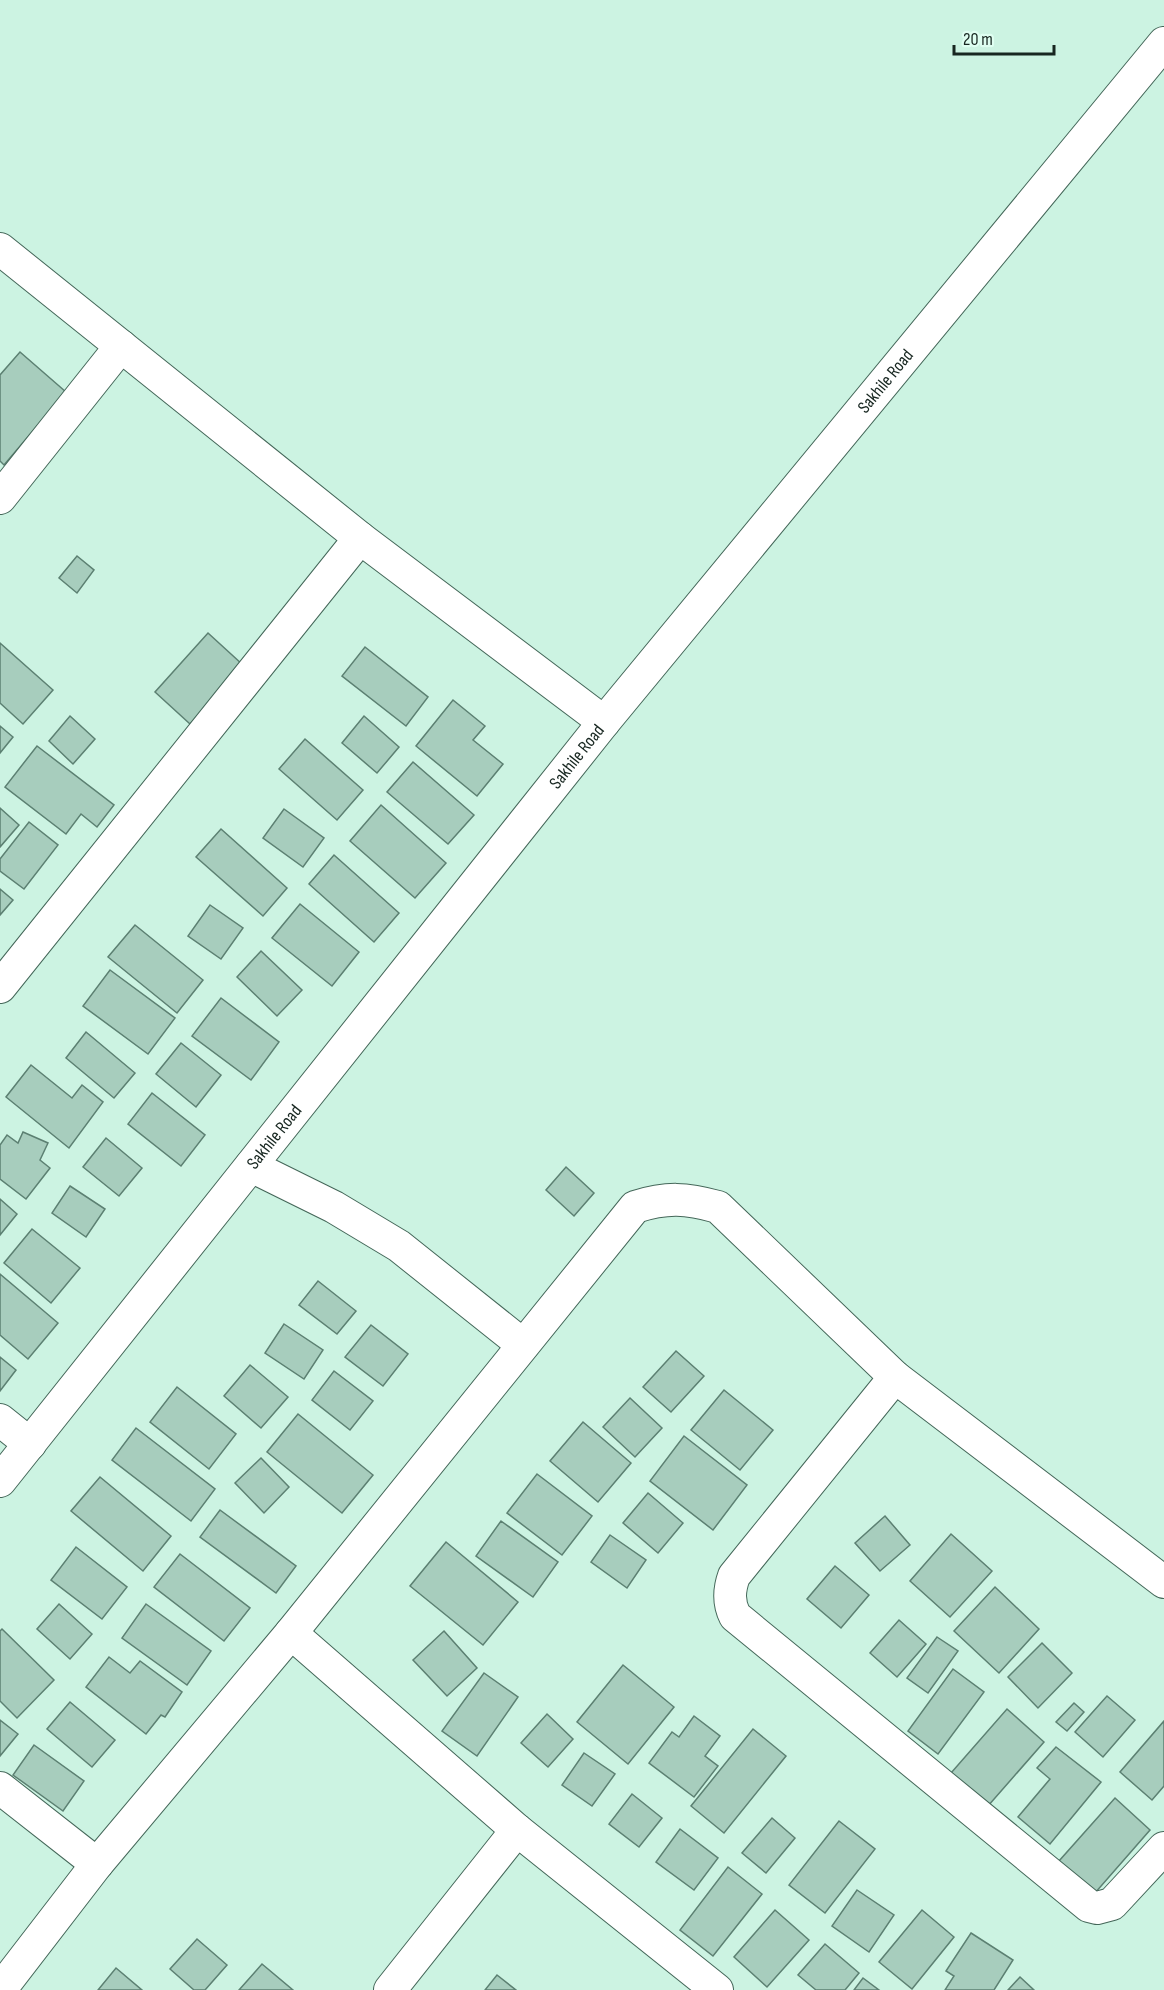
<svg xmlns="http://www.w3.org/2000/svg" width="1164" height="1990" font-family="'Sofia Sans Condensed',sans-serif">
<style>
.building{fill:#a7cdbd;stroke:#5c8072;stroke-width:1.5}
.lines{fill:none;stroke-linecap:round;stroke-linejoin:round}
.street-casing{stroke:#446759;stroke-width:34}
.street{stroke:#fff;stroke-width:32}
.labels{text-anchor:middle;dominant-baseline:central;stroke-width:4.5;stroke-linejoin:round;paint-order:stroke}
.street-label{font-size:18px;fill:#172620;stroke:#dffef1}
</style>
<rect width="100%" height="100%" fill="#ccf3e2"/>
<g class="building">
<path d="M 20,352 L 66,392 L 4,465 L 0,461 L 0,375 Z"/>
<path d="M 77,556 L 94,570 L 77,593 L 59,578 Z"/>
<path d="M 208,633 L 243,665 L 190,724 L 155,692 Z"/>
<path d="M 0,643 L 53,690 L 23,724 L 0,703 Z"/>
<path d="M 365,647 L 428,697 L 406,726 L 342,676 Z"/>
<path d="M 453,700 L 485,726 L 473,740 L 503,764 L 477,796 L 416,746 Z"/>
<path d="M 70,716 L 95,739 L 73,764 L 49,741 Z"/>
<path d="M 364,716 L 399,747 L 377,773 L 342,743 Z"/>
<path d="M 0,726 L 13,737 L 0,753 Z"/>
<path d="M 305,739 L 363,790 L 337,820 L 279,769 Z"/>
<path d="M 37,746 L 114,805 L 97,827 L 81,814 L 66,834 L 5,787 Z"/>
<path d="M 413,762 L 474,815 L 448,844 L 387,792 Z"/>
<path d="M 381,805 L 446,863 L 415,898 L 350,841 Z"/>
<path d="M 0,808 L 19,825 L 0,847 Z"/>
<path d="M 284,809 L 324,838 L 303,867 L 263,838 Z"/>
<path d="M 29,822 L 58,845 L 24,889 L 0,871 L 0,859 Z"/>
<path d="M 221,829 L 287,888 L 263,916 L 196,857 Z"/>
<path d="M 334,855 L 399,913 L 374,942 L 309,884 Z"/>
<path d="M 0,889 L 13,900 L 0,915 Z"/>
<path d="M 300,904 L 359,952 L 332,986 L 272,938 Z"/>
<path d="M 210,905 L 243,928 L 221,959 L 188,936 Z"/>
<path d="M 135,925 L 203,980 L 177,1013 L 108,957 Z"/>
<path d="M 261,951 L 302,990 L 277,1016 L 237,977 Z"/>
<path d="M 110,970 L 175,1018 L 148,1054 L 83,1006 Z"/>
<path d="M 221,998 L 279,1042 L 251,1080 L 192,1036 Z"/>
<path d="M 86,1032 L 135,1073 L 114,1098 L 66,1058 Z"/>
<path d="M 181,1043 L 221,1075 L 196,1107 L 156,1074 Z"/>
<path d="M 31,1065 L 72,1098 L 82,1085 L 103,1102 L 69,1148 L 6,1097 Z"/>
<path d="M 152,1093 L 205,1135 L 181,1166 L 128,1124 Z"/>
<path d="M 23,1132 L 48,1143 L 40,1160 L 50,1168 L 26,1199 L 0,1179 L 0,1145 L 7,1135 L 18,1143 Z"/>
<path d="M 106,1138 L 142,1168 L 119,1196 L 83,1167 Z"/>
<path d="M 566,1167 L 594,1193 L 574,1216 L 546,1190 Z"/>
<path d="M 70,1186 L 105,1209 L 86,1237 L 52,1213 Z"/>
<path d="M 0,1199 L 17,1214 L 0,1235 Z"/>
<path d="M 32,1229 L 80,1268 L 51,1303 L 4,1263 Z"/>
<path d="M 0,1274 L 58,1323 L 28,1359 L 0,1335 Z"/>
<path d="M 318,1281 L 356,1311 L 337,1334 L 299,1305 Z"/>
<path d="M 284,1324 L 323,1350 L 304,1379 L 265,1353 Z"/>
<path d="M 371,1325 L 408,1354 L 383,1386 L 345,1357 Z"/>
<path d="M 676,1351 L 704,1376 L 671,1412 L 643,1387 Z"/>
<path d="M 0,1357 L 16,1370 L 0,1391 Z"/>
<path d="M 250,1365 L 288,1397 L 261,1428 L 224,1396 Z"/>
<path d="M 334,1371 L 373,1401 L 350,1430 L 312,1400 Z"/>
<path d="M 177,1387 L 236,1434 L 209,1469 L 150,1422 Z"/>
<path d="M 724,1390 L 773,1430 L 740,1470 L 691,1430 Z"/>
<path d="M 630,1398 L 662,1428 L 635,1457 L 603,1427 Z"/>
<path d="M 298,1414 L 373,1475 L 342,1513 L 267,1452 Z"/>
<path d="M 583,1422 L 631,1463 L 598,1502 L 550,1461 Z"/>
<path d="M 136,1428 L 215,1489 L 191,1521 L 112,1460 Z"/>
<path d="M 684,1436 L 747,1485 L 713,1530 L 650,1481 Z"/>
<path d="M 261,1458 L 289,1487 L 264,1513 L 235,1483 Z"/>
<path d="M 537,1474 L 592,1516 L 562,1555 L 507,1513 Z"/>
<path d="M 100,1477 L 171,1536 L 143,1571 L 71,1511 Z"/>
<path d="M 648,1493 L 683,1523 L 658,1553 L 623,1523 Z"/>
<path d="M 220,1510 L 296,1566 L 276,1593 L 200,1537 Z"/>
<path d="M 885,1516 L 910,1545 L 880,1571 L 855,1543 Z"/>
<path d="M 501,1521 L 558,1562 L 533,1597 L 476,1556 Z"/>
<path d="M 951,1534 L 992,1571 L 950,1617 L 910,1581 Z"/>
<path d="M 610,1535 L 646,1560 L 627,1588 L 591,1562 Z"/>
<path d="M 446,1542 L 518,1602 L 483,1645 L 410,1586 Z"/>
<path d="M 76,1547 L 127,1587 L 102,1619 L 51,1580 Z"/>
<path d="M 180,1554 L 250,1608 L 224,1641 L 154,1587 Z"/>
<path d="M 835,1566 L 869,1595 L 841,1628 L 807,1599 Z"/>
<path d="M 995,1587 L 1039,1629 L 999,1673 L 954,1631 Z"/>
<path d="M 59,1604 L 92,1634 L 70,1659 L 37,1629 Z"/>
<path d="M 146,1604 L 211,1651 L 187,1685 L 122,1638 Z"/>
<path d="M 899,1620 L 926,1644 L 897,1677 L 870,1653 Z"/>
<path d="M 2,1629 L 54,1680 L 17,1718 L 0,1701 L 0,1631 Z"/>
<path d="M 444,1631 L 477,1668 L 447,1696 L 413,1660 Z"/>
<path d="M 937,1637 L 958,1651 L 928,1693 L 907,1678 Z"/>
<path d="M 1042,1643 L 1072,1673 L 1038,1708 L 1008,1677 Z"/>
<path d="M 109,1657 L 130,1673 L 140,1661 L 182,1692 L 165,1717 L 161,1715 L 146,1734 L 86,1687 Z"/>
<path d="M 623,1665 L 674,1707 L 628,1764 L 577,1722 Z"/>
<path d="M 953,1669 L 984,1692 L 938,1754 L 908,1731 Z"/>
<path d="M 484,1673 L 518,1697 L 477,1756 L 442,1731 Z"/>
<path d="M 1107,1696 L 1135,1720 L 1103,1757 L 1075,1732 Z"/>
<path d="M 70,1702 L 115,1740 L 92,1767 L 47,1729 Z"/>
<path d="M 1074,1703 L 1084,1712 L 1067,1731 L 1056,1722 Z"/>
<path d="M 1007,1709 L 1044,1742 L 981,1814 L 944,1781 Z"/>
<path d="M 547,1714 L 573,1739 L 548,1767 L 521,1743 Z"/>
<path d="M 694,1716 L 720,1736 L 705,1756 L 718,1766 L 694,1797 L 649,1763 L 672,1732 L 679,1737 Z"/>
<path d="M 0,1720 L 18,1734 L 0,1756 Z"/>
<path d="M 1164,1721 L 1164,1786 L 1152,1800 L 1120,1772 Z"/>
<path d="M 753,1729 L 786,1756 L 724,1833 L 691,1806 Z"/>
<path d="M 34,1745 L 84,1781 L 63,1811 L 13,1775 Z"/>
<path d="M 1056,1747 L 1101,1782 L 1050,1844 L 1018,1817 L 1050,1779 L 1037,1768 Z"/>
<path d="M 584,1753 L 615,1774 L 592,1806 L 562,1785 Z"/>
<path d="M 632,1794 L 662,1818 L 639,1847 L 609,1824 Z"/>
<path d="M 1115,1798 L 1150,1830 L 1095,1893 L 1059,1861 Z"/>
<path d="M 772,1818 L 795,1838 L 766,1873 L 742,1853 Z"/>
<path d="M 839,1821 L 875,1849 L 825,1913 L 789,1885 Z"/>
<path d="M 680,1829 L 718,1858 L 694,1890 L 656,1862 Z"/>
<path d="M 728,1867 L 762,1894 L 713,1956 L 680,1930 Z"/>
<path d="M 857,1890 L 894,1915 L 869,1952 L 832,1926 Z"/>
<path d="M 775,1910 L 809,1940 L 767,1987 L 734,1957 Z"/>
<path d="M 922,1910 L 954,1937 L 912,1989 L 879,1962 Z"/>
<path d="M 971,1933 L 1013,1960 L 994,1990 L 945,1990 L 954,1976 L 946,1971 Z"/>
<path d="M 197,1939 L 227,1965 L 205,1990 L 194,1990 L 170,1969 Z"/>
<path d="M 825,1944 L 859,1973 L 845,1990 L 816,1990 L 798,1975 Z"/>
<path d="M 262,1964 L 293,1990 L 239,1990 Z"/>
<path d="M 116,1968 L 142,1990 L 98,1990 Z"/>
<path d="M 497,1975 L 516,1990 L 485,1990 Z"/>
<path d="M 1020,1977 L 1034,1990 L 1008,1990 Z"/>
<path d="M 863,1978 L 879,1990 L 854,1990 Z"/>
</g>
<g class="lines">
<defs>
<g id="street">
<path d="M 0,249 L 360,538 L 604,722"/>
<path d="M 0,498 L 121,346"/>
<path d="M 0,987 L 360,538"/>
<path d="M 251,1166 L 334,1207 L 399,1246 L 523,1345"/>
<path d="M 895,1377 L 734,1576 C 729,1590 728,1602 735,1616 L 1089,1906 L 1097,1908 L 1112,1904 L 1164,1848"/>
<path d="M 0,1420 L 30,1444"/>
<path id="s1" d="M 0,1481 L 604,722 L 1164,43"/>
<path d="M 291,1633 L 517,1830 L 717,1990"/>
<path d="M 0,1788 L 97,1864"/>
<path d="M 0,1990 L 97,1864 L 291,1633 L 635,1207 C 667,1197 686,1198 718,1207 L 895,1377 L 1164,1582"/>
<path d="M 390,1990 L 517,1830"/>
</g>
</defs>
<use href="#street" class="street-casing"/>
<use href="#street" class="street"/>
</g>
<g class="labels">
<g class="street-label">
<text stroke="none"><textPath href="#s1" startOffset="1412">Sakhile Road</textPath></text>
<text stroke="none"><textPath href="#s1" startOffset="926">Sakhile Road</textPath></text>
<text stroke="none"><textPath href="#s1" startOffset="440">Sakhile Road</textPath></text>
</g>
</g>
<path d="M954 45v9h100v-9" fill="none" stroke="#172620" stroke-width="3"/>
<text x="963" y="45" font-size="18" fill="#172620" stroke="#dffef1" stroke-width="4.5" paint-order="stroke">20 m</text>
</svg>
